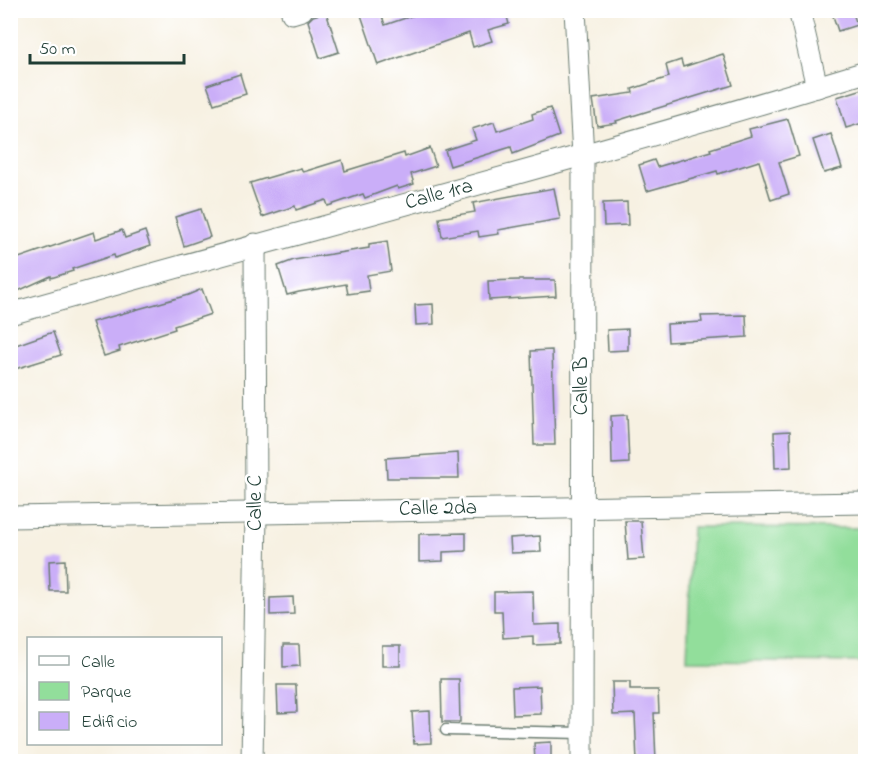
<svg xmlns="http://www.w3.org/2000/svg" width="876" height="772" font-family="'Indie Flower',sans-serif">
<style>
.green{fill:#92de9b;stroke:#588e68;stroke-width:1.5}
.building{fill:#caaef8}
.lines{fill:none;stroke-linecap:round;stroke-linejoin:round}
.service-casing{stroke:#6b7c71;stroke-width:13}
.minor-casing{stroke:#6b7c71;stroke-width:23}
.service{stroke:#fff;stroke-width:10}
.minor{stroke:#fff;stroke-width:21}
.labels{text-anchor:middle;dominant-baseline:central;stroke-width:5;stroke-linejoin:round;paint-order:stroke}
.street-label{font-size:21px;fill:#1f3d34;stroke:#fff}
</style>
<rect width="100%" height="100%" fill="#fff"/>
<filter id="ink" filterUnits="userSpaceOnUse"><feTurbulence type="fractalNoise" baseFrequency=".0167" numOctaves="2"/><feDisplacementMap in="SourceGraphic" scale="12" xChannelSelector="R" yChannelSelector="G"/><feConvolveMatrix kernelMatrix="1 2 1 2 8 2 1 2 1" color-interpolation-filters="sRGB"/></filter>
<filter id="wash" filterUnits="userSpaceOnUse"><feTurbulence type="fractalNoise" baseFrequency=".008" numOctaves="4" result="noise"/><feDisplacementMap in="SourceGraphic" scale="24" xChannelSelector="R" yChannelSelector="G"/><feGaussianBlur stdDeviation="1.35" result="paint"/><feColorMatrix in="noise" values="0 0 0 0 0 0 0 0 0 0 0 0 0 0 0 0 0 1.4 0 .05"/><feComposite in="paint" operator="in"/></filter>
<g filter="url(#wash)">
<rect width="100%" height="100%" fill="#f7f1e2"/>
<path class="green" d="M 692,527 L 865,528 L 865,662 L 687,660 Z"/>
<g id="blocks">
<g class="building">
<path d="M 374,10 L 380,10 L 385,25 L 429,10 L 505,10 L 509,24 L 488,30 L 492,41 L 473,47 L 469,33 L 378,65 L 361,15 Z"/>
<path d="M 831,10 L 852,10 L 857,25 L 838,31 Z"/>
<path d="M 326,12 L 339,52 L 320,58 L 308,21 L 313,16 Z"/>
<path d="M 723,54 L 733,85 L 616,121 L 617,123 L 597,126 L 593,99 L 633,93 L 632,89 L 669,77 L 666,65 L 681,60 L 683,67 Z"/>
<path d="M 240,74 L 246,94 L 214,104 L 207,85 Z"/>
<path d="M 866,88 L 866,122 L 846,128 L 837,97 Z"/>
<path d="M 550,108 L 559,136 L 513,154 L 511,147 L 450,166 L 445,150 L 476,140 L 472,129 L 494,122 L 497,131 L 533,119 L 532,114 Z"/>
<path d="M 788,119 L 799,156 L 779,162 L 789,194 L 771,200 L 759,161 L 718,174 L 717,171 L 647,191 L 639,165 L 654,160 L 657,167 L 711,151 L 710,149 L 751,136 L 749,129 Z"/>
<path d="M 831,134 L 842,168 L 824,173 L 813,140 Z"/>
<path d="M 430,148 L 436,166 L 411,174 L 414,184 L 398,189 L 397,186 L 365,198 L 363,194 L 328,206 L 326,200 L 296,210 L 295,206 L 262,217 L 250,183 L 301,168 L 303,172 L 342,160 L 345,171 L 404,153 L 405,157 Z"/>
<path d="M 554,188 L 560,219 L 498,230 L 499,234 L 479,237 L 478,231 L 442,237 L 439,218 L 475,212 L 473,203 Z"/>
<path d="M 627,202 L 628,225 L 604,226 L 603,203 Z"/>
<path d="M 201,209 L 210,237 L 184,246 L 175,217 Z"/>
<path d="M 122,230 L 125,238 L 145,231 L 150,246 L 115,258 L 114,255 L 72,269 L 73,271 L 51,278 L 51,276 L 18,291 L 10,274 L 10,261 L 94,232 L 96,239 Z"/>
<path d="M 387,241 L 391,271 L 367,275 L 369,291 L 348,294 L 346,284 L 299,292 L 287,295 L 278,266 L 294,260 L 369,248 L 369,244 Z"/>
<path d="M 519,280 L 555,280 L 556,296 L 489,300 L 488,281 Z"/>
<path d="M 202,289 L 211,314 L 174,326 L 175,329 L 119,347 L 120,351 L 104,356 L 92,322 L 188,295 Z"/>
<path d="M 433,304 L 434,324 L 416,325 L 415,305 Z"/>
<path d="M 746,315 L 747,337 L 668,342 L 667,324 L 702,322 L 701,316 Z"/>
<path d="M 628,329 L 628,350 L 608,351 L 607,330 Z"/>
<path d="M 53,332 L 61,355 L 15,369 L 10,354 L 10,347 Z"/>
<path d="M 552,350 L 555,445 L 534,445 L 531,351 Z"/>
<path d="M 627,415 L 629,463 L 612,464 L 611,416 Z"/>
<path d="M 790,431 L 791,467 L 775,468 L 774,432 Z"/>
<path d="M 458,453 L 459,478 L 387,478 L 386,458 Z"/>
<path d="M 625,521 L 641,521 L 644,559 L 628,560 Z"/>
<path d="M 466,533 L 466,551 L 443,552 L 443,561 L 419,562 L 419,534 Z"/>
<path d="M 540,536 L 541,552 L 511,553 L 510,538 Z"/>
<path d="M 65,560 L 66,591 L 50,591 L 49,561 Z"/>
<path d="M 533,591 L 534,625 L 560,624 L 560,644 L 533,645 L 533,636 L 503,638 L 502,611 L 494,611 L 494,592 Z"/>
<path d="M 293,597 L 294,614 L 270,615 L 270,598 Z"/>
<path d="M 283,645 L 299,645 L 300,666 L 283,667 Z"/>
<rect x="382" y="646" width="18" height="20"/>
<path d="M 441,679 L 459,679 L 460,722 L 442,722 Z"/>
<path d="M 612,682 L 630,682 L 630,690 L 658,690 L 659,713 L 654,713 L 656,762 L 637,762 L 635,714 L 613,715 Z"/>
<path d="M 277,685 L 296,685 L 297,712 L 278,713 Z"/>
<path d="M 540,686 L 541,714 L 513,715 L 512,687 Z"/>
<path d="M 430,711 L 431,743 L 414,744 L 412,712 Z"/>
<path d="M 551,742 L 551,761 L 535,761 L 534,743 Z"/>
</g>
</g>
</g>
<g filter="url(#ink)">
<use href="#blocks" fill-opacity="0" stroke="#6b7c71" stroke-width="1.5"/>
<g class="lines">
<defs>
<path id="service" d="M 446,730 L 582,733"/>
<g id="minor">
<path d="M 575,10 L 583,156 L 582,762"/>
<path d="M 799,10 L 817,87"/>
<path d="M 292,13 L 302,10"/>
<path d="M 10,314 C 295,233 582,159 866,72"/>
<path d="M 10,517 L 866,503"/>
<path d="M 252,762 L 256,513 L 255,244"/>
</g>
</defs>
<use href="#service" class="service-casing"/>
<use href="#minor" class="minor-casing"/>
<use href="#service" class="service"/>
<use href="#minor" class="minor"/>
</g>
</g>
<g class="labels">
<g class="street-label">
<text transform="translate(439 195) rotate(-15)">Calle 1ra</text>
<text transform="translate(582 386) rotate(-90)">Calle B</text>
<text transform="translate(256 503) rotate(-90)">Calle C</text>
<text transform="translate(438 509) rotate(-1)">Calle 2da</text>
</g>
</g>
<rect width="876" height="772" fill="none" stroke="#fff" stroke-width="36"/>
<rect x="27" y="637" width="195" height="108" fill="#ffffff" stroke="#a5b1ae" stroke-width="1.5"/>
<rect x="39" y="656" width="30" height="9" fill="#ffffff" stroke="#a5b1ae" stroke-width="1.5"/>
<text x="81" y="667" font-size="18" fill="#1f3d34">Calle</text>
<rect x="39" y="682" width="30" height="18" fill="#92de9b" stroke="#a5b1ae" stroke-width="1.5"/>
<text x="81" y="697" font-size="18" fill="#1f3d34">Parque</text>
<rect x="39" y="712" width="30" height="18" fill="#caaef8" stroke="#a5b1ae" stroke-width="1.5"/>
<text x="81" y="727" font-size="18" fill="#1f3d34">Edificio</text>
<path d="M30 54v9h154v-9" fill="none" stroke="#1f3d34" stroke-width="3"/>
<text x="39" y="54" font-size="18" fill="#1f3d34" stroke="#ffffff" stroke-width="4.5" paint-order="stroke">50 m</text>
</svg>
